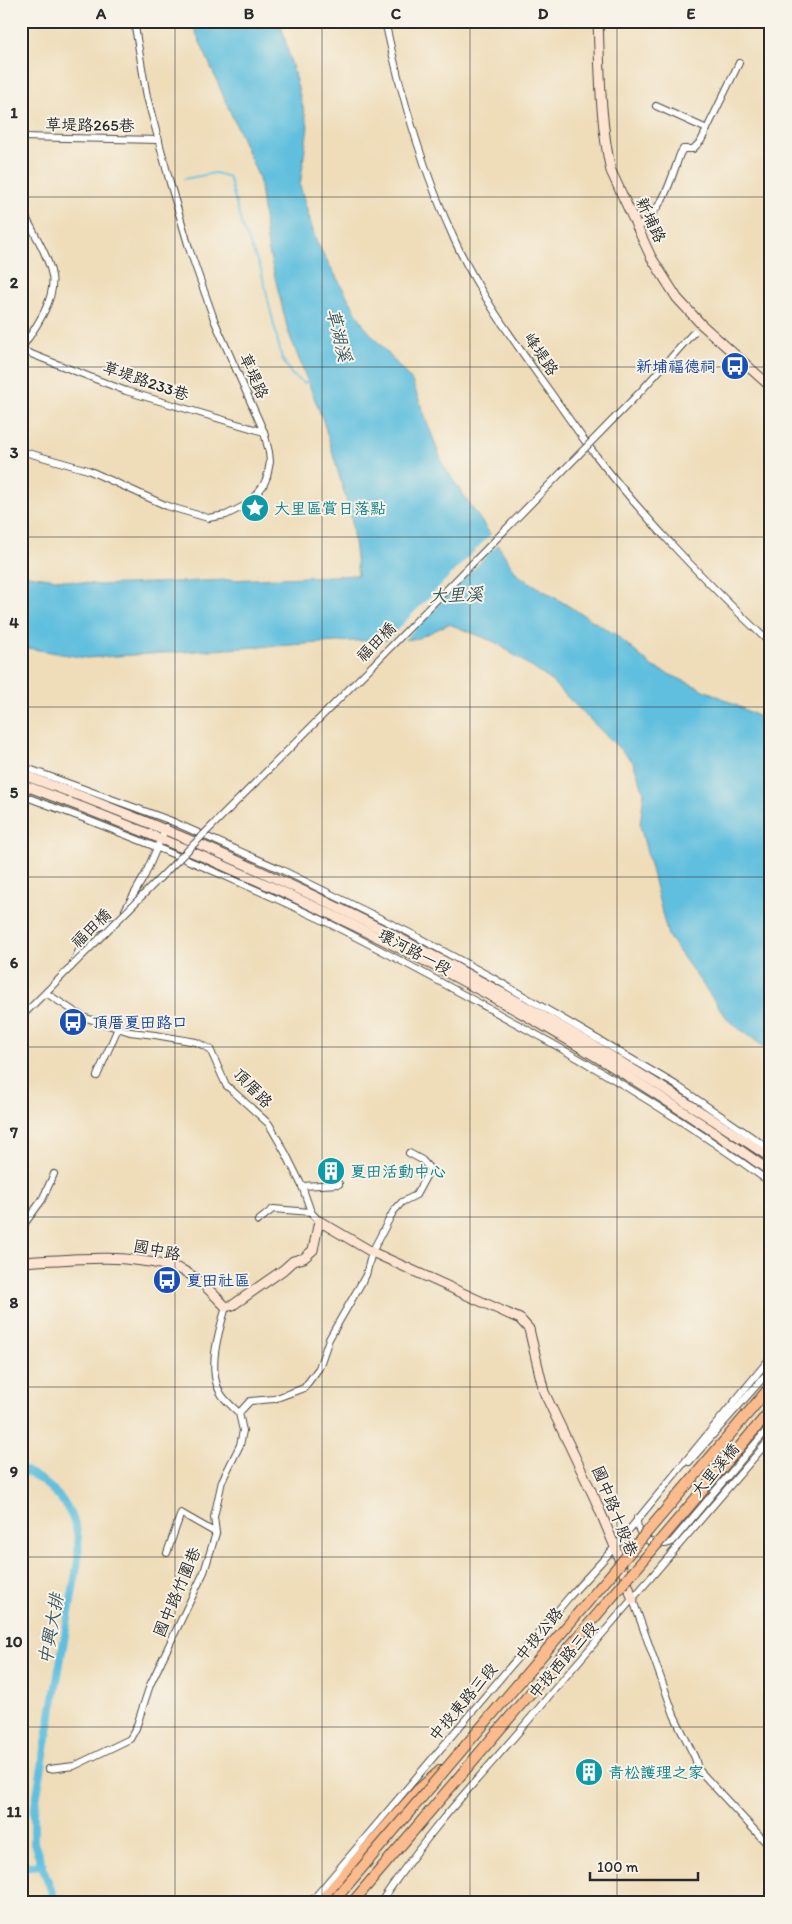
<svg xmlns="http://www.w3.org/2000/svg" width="792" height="1924" font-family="Itim,'LXGW WenKai TC',sans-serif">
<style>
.water{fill:#60bfde;stroke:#467584}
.pier{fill:#efddba}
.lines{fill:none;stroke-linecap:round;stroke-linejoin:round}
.stream{stroke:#60bfde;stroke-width:2}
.canal{stroke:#60bfde;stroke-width:8}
.street-casing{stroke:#484640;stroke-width:8}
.secondary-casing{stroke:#484640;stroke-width:11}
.primary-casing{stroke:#484640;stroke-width:12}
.street{stroke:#fff;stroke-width:6}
.secondary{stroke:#fde4d1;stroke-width:9}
.primary{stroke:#fbbb8d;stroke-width:10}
.street-bridge-casing{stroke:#484640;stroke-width:8;stroke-linecap:butt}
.primary-bridge-casing{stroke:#484640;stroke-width:12;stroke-linecap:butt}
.street-bridge{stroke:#fff;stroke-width:6}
.primary-bridge{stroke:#fbbb8d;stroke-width:10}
.grid{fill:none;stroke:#2b2b2b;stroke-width:1;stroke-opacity:0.55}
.labels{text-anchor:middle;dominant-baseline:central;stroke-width:4;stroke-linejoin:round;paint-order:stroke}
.street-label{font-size:16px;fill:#2b2b2b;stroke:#f7f3e8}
.transit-label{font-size:16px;fill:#164399;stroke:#f7f3e8;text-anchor:start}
.culture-label{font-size:16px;fill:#0d838f;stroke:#f7f3e8;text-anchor:start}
.water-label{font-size:18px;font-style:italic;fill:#3b5761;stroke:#f7f3e8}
.neatline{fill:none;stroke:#2b2b2b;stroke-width:2}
.grid-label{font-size:16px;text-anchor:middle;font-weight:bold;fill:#2b2b2b}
</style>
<rect width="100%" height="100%" fill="#f7f3e8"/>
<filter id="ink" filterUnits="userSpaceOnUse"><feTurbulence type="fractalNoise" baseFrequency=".02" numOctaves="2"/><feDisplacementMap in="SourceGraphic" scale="10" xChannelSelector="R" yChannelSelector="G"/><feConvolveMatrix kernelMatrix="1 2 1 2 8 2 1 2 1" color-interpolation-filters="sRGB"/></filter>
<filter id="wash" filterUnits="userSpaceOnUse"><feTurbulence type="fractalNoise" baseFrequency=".0096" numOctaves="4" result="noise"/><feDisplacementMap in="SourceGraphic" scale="20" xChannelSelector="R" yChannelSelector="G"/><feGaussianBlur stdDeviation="1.12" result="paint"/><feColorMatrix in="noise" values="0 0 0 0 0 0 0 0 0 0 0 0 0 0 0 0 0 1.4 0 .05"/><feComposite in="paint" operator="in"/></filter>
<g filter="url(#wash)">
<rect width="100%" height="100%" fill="#efddba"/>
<path class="water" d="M 191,21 L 280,21 L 308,126 L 300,186 L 316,241 L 364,326 L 412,381 L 443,465 L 518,575 L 616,635 L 653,667 L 722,698 L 771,723 L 771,1052 L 729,1021 L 668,936 L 640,825 L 644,792 L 633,762 L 549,679 L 495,642 L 449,624 L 416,639 L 352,641 L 86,658 L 21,647 L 21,574 L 99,585 L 358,575 L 351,516 L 323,420 L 288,331 L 268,248 L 259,178 Z"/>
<path class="pier" d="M 492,533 L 499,543 L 402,642 L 384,643 Z"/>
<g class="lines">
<path class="stream" d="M 184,179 L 215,173 L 229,177 L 242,226 L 261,270 L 282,359 L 292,375 L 304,383 L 308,381"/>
<g class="canal">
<path d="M 21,1469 C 50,1482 74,1506 78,1538 C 79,1546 78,1554 78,1561 L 34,1812 L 34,1843 L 56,1903"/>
<path d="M 21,1867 L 43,1865"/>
</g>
</g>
</g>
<g filter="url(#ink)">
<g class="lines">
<defs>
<g id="street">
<path d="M 385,21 C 401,96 423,171 455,241 C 478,291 511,337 543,382 C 560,405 576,430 594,453 C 647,522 708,584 771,644"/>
<path d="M 656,106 L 707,129"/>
<path d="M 21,137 L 159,140"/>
<path d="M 21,208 C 31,228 48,254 52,276 C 56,300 34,330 21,349"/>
<path d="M 638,228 C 666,203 668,188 680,154 L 683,149 L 693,149 L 701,141 L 739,63"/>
<path d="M 21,350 L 126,391 L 264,432"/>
<path d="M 21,451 L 88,470 L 167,506 L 208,518 L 226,515 L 248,504 L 263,486 L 267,477 L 270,462 L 269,452 L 264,432 L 215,322 L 190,251 L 170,183 L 147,97 L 134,21"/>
<path d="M 21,766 L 169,820 L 282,870 L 408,932 L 493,978 L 676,1085 L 771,1150"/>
<path d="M 21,795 C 123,832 222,873 320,919 C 387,952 453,989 519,1025 C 605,1072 691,1125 771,1183"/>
<path d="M 125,910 L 145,875 L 166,827"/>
<path d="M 71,967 L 88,932 L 115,921"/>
<path d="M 46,993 L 83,1017 L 130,1032 L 155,1035 L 196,1042 L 210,1049 L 226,1085 L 269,1124 L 286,1154 L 302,1186 L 311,1212 L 319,1221"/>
<path d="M 21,1017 L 72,966"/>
<path d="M 97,1076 L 118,1028"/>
<path d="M 302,1186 L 339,1184"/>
<path d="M 258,1221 L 273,1209 L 311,1212"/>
<path d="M 21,1252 L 25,1223 L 42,1200 L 54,1174"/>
<path d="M 226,1307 C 219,1330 207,1369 220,1392 C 224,1400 233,1407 239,1413"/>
<path d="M 689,1462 L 771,1369"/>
<path d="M 637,1518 C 636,1538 655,1549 672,1542 L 771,1425"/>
<path d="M 167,1553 L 181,1513 L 216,1533"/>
<path d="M 633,1600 L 674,1715 L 695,1758 L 698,1769 L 771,1848"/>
<path d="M 49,1769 L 74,1766 L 130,1739 L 136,1728 L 150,1685 L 204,1572 L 216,1533 L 214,1517 L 222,1481 L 240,1445 L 243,1431 L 239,1413 L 250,1401 L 274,1399 L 304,1388 L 319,1368 L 329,1339 L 366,1275 L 372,1252 L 393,1212 L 402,1202 L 416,1195 L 430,1169 L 422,1160 L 409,1153"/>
<path d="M 310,1903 L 570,1596 L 615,1547 L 771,1357"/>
<path d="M 380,1903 C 400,1874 420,1847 442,1820 C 477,1778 514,1739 548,1697 L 771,1438"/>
</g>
<g id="secondary">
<path d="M 598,21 C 600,71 600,122 611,171 L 651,257 L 677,298 L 701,324 L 771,387"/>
<path d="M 21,774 C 236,851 444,953 639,1073 C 684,1100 727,1129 771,1158"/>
<path d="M 21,784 C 285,882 542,1007 771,1172"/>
<path d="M 21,1262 C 68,1260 117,1253 163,1265 C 169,1266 176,1267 182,1270 C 199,1278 213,1294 226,1307 L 233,1305 L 283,1270 L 293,1261 L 304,1258 L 313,1250 L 319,1221 L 372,1252 L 520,1319 L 529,1329 L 544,1392 L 595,1499 L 615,1547 L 633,1600"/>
</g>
<path id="primary" d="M 319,1903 L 418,1790 L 441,1770"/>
</defs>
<use href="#street" class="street-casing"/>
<use href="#secondary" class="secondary-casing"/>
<use href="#primary" class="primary-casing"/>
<use href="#street" class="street"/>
<use href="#secondary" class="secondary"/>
<use href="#primary" class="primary"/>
<defs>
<path id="street-bridge" d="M 72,966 L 374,664 L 641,391 L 694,332"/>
<g id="primary-bridge">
<path d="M 332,1903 L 771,1386"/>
<path d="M 352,1903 L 771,1410"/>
</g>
</defs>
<use href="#street-bridge" class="street-bridge-casing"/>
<use href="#primary-bridge" class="primary-bridge-casing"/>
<use href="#street-bridge" class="street-bridge"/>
<use href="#primary-bridge" class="primary-bridge"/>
</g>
</g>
<path class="grid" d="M 175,21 L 175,1903M 322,21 L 322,1903M 470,21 L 470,1903M 617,21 L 617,1903M 21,197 L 771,197M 21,367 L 771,367M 21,537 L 771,537M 21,707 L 771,707M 21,877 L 771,877M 21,1047 L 771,1047M 21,1217 L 771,1217M 21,1387 L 771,1387M 21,1557 L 771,1557M 21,1727 L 771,1727"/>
<defs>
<symbol id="bus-disc" viewBox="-11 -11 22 22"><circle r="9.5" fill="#1a4fb4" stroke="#f7f3e8"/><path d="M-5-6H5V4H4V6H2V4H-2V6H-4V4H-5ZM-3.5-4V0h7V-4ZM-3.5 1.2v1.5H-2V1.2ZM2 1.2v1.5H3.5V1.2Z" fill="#fff"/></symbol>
<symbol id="sight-disc" viewBox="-11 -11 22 22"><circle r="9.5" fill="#0f9aa8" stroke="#f7f3e8"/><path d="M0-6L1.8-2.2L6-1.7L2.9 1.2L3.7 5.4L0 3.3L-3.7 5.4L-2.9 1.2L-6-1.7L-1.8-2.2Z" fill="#fff"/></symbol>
<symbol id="building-disc" viewBox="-11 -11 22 22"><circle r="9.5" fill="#0f9aa8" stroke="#f7f3e8"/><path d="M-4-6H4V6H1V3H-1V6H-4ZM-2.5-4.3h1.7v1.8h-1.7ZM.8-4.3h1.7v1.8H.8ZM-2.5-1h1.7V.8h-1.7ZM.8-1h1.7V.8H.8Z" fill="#fff"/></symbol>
</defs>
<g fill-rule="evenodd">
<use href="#bus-disc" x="719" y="350" width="32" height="32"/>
<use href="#sight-disc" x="239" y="492" width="32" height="32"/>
<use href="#bus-disc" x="57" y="1006" width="32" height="32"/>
<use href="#building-disc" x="315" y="1155" width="32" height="32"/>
<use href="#bus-disc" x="151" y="1264" width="32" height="32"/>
<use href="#building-disc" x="573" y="1756" width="32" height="32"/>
</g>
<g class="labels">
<g class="street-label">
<text transform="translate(90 125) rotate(1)">草堤路265巷</text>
<text transform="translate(651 220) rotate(65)">新埔路</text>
<text transform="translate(541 354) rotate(56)">峰堤路</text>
<text transform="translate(254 376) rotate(66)">草堤路</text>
<text transform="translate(146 381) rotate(19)">草堤路233巷</text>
<text transform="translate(376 642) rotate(-45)">福田橋</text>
<text transform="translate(91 928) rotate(-44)">福田橋</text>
<text transform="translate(415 952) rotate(28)">環河路一段</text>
<text transform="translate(253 1088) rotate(46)">頂厝路</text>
<text transform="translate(157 1250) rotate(11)">國中路</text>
<text transform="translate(715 1470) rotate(-50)">大里溪橋</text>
<text transform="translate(615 1511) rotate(68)">國中路十股巷</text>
<text transform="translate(177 1592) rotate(-67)">國中路竹圍巷</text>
<text transform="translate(539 1634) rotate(-50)">中投公路</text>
<text transform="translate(563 1660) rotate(-49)">中投西路三段</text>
<text transform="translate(463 1702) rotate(-50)">中投東路三段</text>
</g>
<g class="transit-label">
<text x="716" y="366" text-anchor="end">新埔福德祠</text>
<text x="92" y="1022">頂厝夏田路口</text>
<text x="186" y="1280">夏田社區</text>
</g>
<g class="culture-label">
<text x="274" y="508">大里區賞日落點</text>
<text x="350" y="1171">夏田活動中心</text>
<text x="608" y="1772">青松護理之家</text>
</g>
<g class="water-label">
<text transform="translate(339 335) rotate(76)">草湖溪</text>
<text transform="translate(456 595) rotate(-2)">大里溪</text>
<text transform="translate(51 1629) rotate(-80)">中興大排</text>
</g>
</g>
<rect width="792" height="1924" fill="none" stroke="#f7f3e8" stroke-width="55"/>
<path d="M590 1872v8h108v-8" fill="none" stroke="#2b2b2b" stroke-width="2.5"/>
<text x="597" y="1872" font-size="15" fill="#2b2b2b" stroke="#f7f3e8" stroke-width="4" paint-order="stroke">100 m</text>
<rect x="28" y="28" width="736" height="1868" class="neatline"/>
<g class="grid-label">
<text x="101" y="19">A</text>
<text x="249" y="19">B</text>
<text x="396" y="19">C</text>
<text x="543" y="19">D</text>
<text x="691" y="19">E</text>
<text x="14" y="118">1</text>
<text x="14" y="288">2</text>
<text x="14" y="458">3</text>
<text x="14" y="628">4</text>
<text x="14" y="798">5</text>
<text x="14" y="968">6</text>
<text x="14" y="1138">7</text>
<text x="14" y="1308">8</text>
<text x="14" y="1477">9</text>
<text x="14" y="1647">10</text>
<text x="14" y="1817">11</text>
</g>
</svg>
